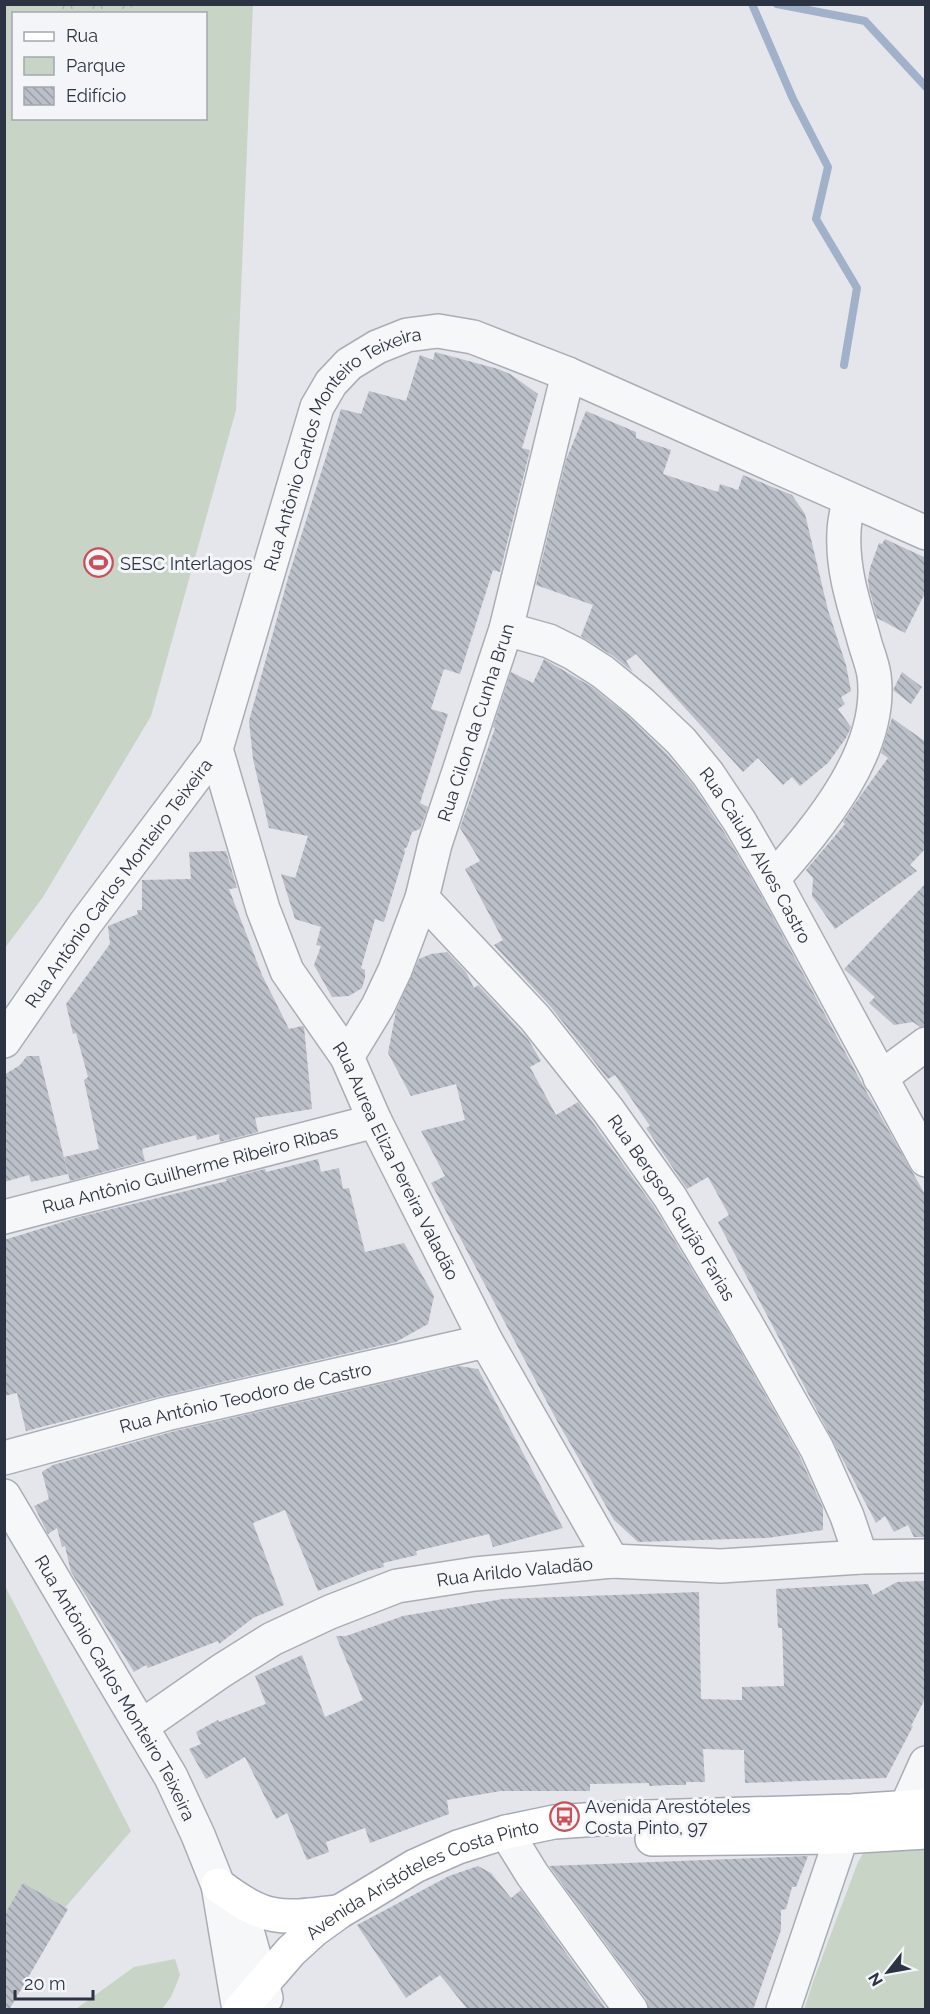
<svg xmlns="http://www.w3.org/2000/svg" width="930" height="2014" font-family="Raleway,sans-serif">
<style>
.green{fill:#c8d4c5;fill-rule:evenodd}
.forest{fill:url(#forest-crowns)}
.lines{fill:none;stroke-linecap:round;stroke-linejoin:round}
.stream{stroke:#a1b1c9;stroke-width:8}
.building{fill:url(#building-back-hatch)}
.minor-casing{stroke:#a9adb5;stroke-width:36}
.major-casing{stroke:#a4aab6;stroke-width:36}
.minor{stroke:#f6f7f9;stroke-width:33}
.major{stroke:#fff;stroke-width:33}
.labels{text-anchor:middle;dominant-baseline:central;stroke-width:6;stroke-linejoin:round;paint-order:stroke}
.street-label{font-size:18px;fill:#2c3343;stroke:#f4f5f8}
.poi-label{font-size:18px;fill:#2c3343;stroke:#f4f5f8;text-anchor:start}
</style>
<defs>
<pattern id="forest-crowns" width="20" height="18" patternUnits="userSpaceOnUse" patternTransform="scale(1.5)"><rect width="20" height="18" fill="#c8d4c5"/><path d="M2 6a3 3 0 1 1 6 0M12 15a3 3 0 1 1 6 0" fill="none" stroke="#acb6aa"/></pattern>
<pattern id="building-back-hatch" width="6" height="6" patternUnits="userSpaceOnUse" patternTransform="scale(1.5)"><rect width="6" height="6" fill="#bbbfc8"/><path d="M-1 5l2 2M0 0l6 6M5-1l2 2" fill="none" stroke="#989ca4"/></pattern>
</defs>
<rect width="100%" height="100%" fill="#e4e6eb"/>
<g class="green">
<path d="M 5,5 L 253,5 L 236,410 L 151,716 L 43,897 L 5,948 ZM 14,14 L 206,14 L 206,118 L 14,118 Z"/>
<path d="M 4,1584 L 131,1831 L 50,1925 L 4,1992 Z"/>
<path d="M 925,1845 L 925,2009 L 804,2010 L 814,1979 L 858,1862 L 867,1847 Z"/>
<path d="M 175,1959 L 180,1975 L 171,1997 L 162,2009 L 76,2009 L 134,1967 Z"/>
</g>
<path class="forest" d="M 49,5 L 49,4 L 137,5 L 115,14 L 66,13 Z"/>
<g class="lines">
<g class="stream">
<path d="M 752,4 L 793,99 L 828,167 L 816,219 L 857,288 L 844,365"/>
<path d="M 777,4 L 865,21 L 926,87"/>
</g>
</g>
<g class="building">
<path d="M 435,352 L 498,369 L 510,374 L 538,394 L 522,448 L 530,450 L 500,572 L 493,570 L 460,674 L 444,669 L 431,709 L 448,714 L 420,803 L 428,807 L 420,829 L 412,832 L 407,847 L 404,849 L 405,852 L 384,922 L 375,919 L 361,968 L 365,970 L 365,978 L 362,988 L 349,996 L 332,997 L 314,965 L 321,946 L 316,945 L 321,927 L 295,919 L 281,874 L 295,878 L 308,836 L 269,828 L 253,759 L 249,721 L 288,578 L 341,409 L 361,414 L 369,391 L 406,401 L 420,355 L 433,360 Z"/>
<path d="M 586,411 L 636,432 L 636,438 L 671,450 L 663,474 L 718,492 L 720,484 L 738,490 L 743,475 L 792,495 L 805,514 L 828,610 L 846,665 L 851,691 L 841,697 L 845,704 L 838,709 L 851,727 L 846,738 L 828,763 L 800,786 L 792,777 L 783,785 L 758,758 L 743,772 L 636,654 L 626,661 L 633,672 L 613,656 L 581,636 L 593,605 L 536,585 L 566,460 Z"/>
<path d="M 885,539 L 926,558 L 926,591 L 905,633 L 877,618 L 869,588 L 868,580 L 870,568 L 879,543 L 882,544 Z"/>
<path d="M 544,659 L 592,687 L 629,717 L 667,754 L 693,785 L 724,832 L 757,888 L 865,1089 L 926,1196 L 926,1537 L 914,1537 L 908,1525 L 894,1532 L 885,1516 L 876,1523 L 718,1222 L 729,1215 L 708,1177 L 687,1189 L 646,1128 L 650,1126 L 615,1075 L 608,1079 L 550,1006 L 494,945 L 503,940 L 465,869 L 480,861 L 460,828 L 495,728 L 493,727 L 511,672 L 533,683 Z"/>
<path d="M 902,672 L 922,687 L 911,704 L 893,690 Z"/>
<path d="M 892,718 L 926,742 L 926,848 L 910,865 L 917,871 L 835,929 L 812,896 L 813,878 L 806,870 L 845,824 L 843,822 L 861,795 L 888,758 L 881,753 Z"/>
<path d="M 226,851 L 237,888 L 229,889 L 262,975 L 289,1029 L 302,1026 L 304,1027 L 312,1109 L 255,1118 L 258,1132 L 220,1142 L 219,1134 L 197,1140 L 196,1135 L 142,1149 L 145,1161 L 70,1181 L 64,1157 L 99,1149 L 84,1080 L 88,1077 L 76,1033 L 73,1034 L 66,1004 L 110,944 L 108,926 L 138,914 L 137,910 L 142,910 L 142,880 L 191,879 L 189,852 Z"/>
<path d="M 926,883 L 926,1026 L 920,1027 L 913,1022 L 894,1025 L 869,1003 L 875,997 L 844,969 Z"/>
<path d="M 447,952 L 466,972 L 474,988 L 478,985 L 528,1039 L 541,1061 L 530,1067 L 556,1115 L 578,1102 L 654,1207 L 728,1329 L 799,1455 L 823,1508 L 823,1530 L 767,1538 L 638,1542 L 614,1520 L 556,1419 L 431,1183 L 445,1176 L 421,1131 L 465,1120 L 456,1084 L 411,1096 L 388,1053 L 396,1011 L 419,959 L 431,954 Z"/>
<path d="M 27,1056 L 39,1056 L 68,1174 L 31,1182 L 29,1175 L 4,1182 L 4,1075 L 20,1065 Z"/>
<path d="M 318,1159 L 321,1172 L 339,1168 L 343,1189 L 349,1188 L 365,1252 L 404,1243 L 434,1296 L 428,1324 L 396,1342 L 162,1396 L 26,1431 L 17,1393 L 4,1396 L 4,1240 L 79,1217 L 227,1181 L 226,1179 L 265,1169 L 266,1172 Z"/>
<path d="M 459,1366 L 478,1369 L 563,1528 L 493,1547 L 489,1534 L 416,1551 L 417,1555 L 383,1563 L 384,1567 L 368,1571 L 318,1591 L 285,1510 L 253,1523 L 284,1605 L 253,1618 L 219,1644 L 218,1641 L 148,1668 L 146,1665 L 134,1672 L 71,1572 L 65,1546 L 62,1547 L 57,1528 L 48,1534 L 34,1506 L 49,1499 L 42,1472 L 53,1465 L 171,1432 Z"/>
<path d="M 926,1581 L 926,1697 L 911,1726 L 913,1726 L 886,1778 L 745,1783 L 744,1750 L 703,1749 L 705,1782 L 686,1782 L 686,1785 L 669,1785 L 649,1786 L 649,1783 L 590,1784 L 590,1791 L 501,1791 L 447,1800 L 449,1814 L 370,1843 L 365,1828 L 326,1842 L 329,1852 L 307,1860 L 287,1813 L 276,1819 L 245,1757 L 206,1779 L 189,1749 L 201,1744 L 196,1732 L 218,1720 L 219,1722 L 266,1704 L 255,1676 L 302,1655 L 325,1717 L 363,1700 L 336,1636 L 346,1636 L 403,1616 L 503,1599 L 699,1592 L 701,1699 L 742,1700 L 742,1687 L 784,1686 L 782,1628 L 778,1628 L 776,1589 L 868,1584 L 873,1595 L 897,1582 Z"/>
<path d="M 808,1856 L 796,1887 L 792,1887 L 786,1909 L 781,1910 L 781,1930 L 753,2010 L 649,2010 L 646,1999 L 549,1866 Z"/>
<path d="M 478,1866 L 491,1873 L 511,1898 L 521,1890 L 607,2010 L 468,2010 L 440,1975 L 406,1998 L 357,1925 L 449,1876 Z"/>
<path d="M 23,1883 L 68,1909 L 9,2010 L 4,2010 L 4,1916 Z"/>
</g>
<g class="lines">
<defs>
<g id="minor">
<path id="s1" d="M 506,629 L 549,641 L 575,654 L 603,672 L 641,703 L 681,741 L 708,774 L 740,822 L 773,879 L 926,1160"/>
<path id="s2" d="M 216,749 L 263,909 L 287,971 L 347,1057 L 375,1121 L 486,1341 L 612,1561"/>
<path d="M 773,879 C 819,826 884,751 874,675 C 872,662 866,649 863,636 C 853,602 842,568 844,532 C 844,522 847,511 849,501"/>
<path id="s3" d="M 422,898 L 535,1018 L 608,1110 L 670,1197 L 744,1320 L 817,1449 L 847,1516 L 861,1557"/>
<path id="s4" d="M 4,1041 L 85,924 L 216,749 L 317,407 L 331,383 L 349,364 L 377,347 L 407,335 L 438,331 L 473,337 L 568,374 L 926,533"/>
<path id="s5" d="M 347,1057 L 378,1006 L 395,970 L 422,898 L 435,844 L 506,629 L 568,374"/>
<path d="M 880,1078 L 926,1044"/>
<path id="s6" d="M 4,1217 L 375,1121"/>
<path id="s7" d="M 4,1458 L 166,1414 L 486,1341"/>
<path id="s8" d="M 4,1496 L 171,1777 L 198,1835 L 218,1885 L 239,2010"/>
<path id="s9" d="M 142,1726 L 221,1671 L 272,1639 L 330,1612 L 397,1586 L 475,1574 L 612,1561 L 721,1566 L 861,1557 L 926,1556"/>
<path d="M 506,1832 L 532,1874 L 631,2010"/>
<path d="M 895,1832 L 926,1763"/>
<path d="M 229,1901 L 246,1927 L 266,1998"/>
<path d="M 783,2010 L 850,1812"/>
</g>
<g id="major">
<path d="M 652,1839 L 842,1837 L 926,1832"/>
<path d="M 218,1885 C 266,1921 279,1919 337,1912"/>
<path id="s10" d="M 240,2010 L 291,1951 L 314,1930 L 339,1912 L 415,1866 L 458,1847 L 506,1832 L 554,1822 L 615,1818 L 851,1811 L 926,1806"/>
</g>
</defs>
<use href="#minor" class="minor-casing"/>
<use href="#major" class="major-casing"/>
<use href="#minor" class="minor"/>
<use href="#major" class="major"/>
</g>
<defs>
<symbol id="stadium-ring" viewBox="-11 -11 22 22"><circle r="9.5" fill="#f4f5f8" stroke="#c95059" stroke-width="1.5"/><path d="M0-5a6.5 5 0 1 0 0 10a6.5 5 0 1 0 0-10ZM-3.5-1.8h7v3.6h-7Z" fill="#c95059"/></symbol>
<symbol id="bus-ring" viewBox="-11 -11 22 22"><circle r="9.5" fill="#f4f5f8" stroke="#c95059" stroke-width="1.5"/><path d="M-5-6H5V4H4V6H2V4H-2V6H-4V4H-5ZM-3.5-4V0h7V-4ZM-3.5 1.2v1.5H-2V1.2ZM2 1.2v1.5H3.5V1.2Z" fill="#c95059"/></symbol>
</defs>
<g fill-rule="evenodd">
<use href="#stadium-ring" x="82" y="546" width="33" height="33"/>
<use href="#bus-ring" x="548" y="1800" width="33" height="33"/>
</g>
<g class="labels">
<g class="street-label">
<text stroke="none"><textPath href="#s4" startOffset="699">Rua Antônio Carlos Monteiro Teixeira</textPath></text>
<text stroke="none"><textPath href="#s5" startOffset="360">Rua Cilon da Cunha Brun</textPath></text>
<text stroke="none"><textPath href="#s1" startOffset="348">Rua Caiuby Alves Castro</textPath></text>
<text stroke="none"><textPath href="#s4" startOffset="195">Rua Antônio Carlos Monteiro Teixeira</textPath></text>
<text stroke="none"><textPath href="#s2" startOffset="453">Rua Aurea Eliza Pereira Valadão</textPath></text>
<text stroke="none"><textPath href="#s6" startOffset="192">Rua Antônio Guilherme Ribeiro Ribas</textPath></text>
<text stroke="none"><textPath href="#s3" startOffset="399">Rua Bergson Gurjão Farias</textPath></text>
<text stroke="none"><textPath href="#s7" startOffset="249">Rua Antônio Teodoro de Castro</textPath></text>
<text stroke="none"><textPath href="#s9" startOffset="411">Rua Arildo Valadão</textPath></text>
<text stroke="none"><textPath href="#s8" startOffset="222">Rua Antônio Carlos Monteiro Teixeira</textPath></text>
<text stroke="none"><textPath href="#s10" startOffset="230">Avenida Aristóteles Costa Pinto</textPath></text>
</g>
<g class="poi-label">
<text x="120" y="563">SESC Interlagos</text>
<text x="585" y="1806">Avenida Arestóteles<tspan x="585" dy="21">Costa Pinto, 97</tspan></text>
</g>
</g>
<rect width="930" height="2014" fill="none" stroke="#2c3343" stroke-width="12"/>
<rect x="12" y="12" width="195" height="108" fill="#f4f5f8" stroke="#a4a7b0" stroke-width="1.5"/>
<rect x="24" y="32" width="30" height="9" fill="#ffffff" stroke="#a4a7b0" stroke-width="1.5"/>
<text x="66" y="42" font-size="18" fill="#2c3343">Rua</text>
<rect x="24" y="57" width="30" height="18" fill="#c8d4c5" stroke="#a4a7b0" stroke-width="1.5"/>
<text x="66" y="72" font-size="18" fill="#2c3343">Parque</text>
<rect x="24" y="87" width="30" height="18" fill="url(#building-back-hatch)" stroke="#a4a7b0" stroke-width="1.5"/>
<text x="66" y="102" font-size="18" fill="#2c3343">Edifício</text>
<g transform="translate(888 1972) rotate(239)" stroke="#f4f5f8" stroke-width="4.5" paint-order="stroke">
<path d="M0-4.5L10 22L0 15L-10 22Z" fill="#2c3343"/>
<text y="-9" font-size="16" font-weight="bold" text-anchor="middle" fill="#2c3343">N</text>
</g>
<path d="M15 1990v9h78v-9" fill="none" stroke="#2c3343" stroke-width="3"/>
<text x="24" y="1990" font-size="18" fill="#2c3343" stroke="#f4f5f8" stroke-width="4.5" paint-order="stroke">20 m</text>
</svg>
